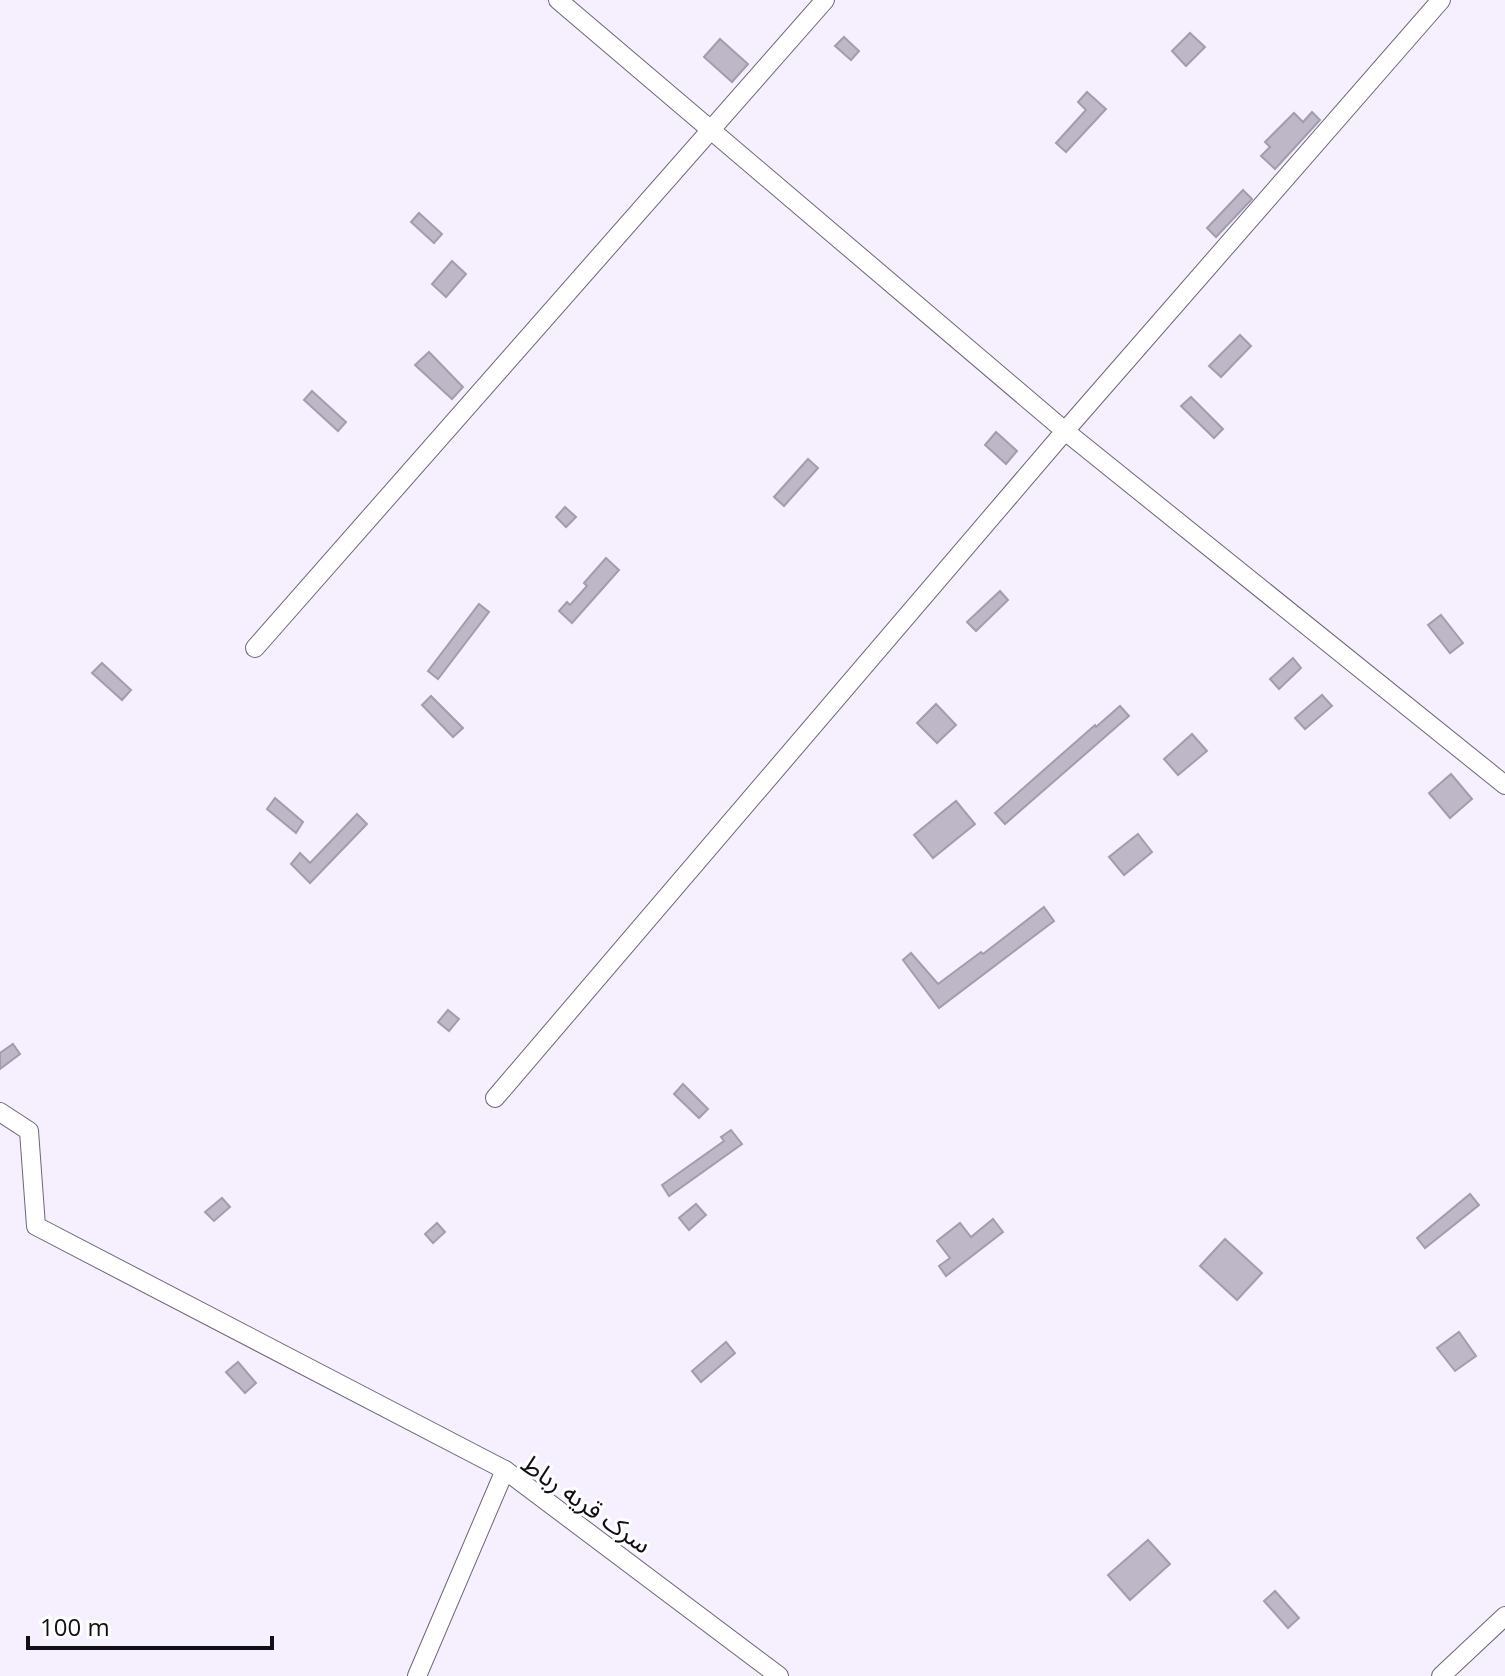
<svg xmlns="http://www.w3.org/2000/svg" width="1505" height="1676" font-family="'Open Sans','Noto Sans Arabic',sans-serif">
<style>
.building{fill:#bdb7c8;stroke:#a29cac;stroke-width:2}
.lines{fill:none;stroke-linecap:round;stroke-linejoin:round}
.minor-casing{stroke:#6c6675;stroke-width:20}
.minor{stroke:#fff;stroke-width:18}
.labels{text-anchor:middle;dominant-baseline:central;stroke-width:6;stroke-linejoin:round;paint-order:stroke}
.street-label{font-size:26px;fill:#110f15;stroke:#fff}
</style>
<rect width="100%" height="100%" fill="#f5effe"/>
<g class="building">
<path d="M 1190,33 L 1205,47 L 1186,66 L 1172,51 Z"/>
<path d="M 844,37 L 859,51 L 851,60 L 835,46 Z"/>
<path d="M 720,39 L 748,64 L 732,82 L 704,57 Z"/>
<path d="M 1087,92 L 1106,109 L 1066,152 L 1056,143 L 1086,110 L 1078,102 Z"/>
<path d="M 1312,112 L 1320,120 L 1275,169 L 1261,156 L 1270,147 L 1265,142 L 1294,113 L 1303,122 Z"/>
<path d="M 1243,190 L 1252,199 L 1216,237 L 1207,228 Z"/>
<path d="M 419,213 L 442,234 L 434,243 L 411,222 Z"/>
<path d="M 452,261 L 466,274 L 446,297 L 432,284 Z"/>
<path d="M 1240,335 L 1251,346 L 1221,377 L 1209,366 Z"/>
<path d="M 429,352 L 463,387 L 452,399 L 415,365 Z"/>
<path d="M 312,391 L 346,422 L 338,431 L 304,400 Z"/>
<path d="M 1191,397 L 1223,429 L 1214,438 L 1181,406 Z"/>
<path d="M 996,432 L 1017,451 L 1006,464 L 985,445 Z"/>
<path d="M 808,459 L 818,468 L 784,506 L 774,497 Z"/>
<path d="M 565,507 L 576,517 L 566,527 L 556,517 Z"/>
<path d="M 606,558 L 619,570 L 572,623 L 559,611 L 567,602 L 570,605 L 587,586 L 584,583 Z"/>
<path d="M 1000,591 L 1008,600 L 976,631 L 967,622 Z"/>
<path d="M 479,604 L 489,612 L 438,679 L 428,671 Z"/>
<path d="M 1441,615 L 1463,643 L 1450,653 L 1428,625 Z"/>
<path d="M 1293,658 L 1301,668 L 1279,689 L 1270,679 Z"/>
<path d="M 102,663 L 131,690 L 122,700 L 92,673 Z"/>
<path d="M 1322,695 L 1332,706 L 1305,729 L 1295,718 Z"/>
<path d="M 431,696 L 463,728 L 453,737 L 422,705 Z"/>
<path d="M 936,704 L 956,725 L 937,743 L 917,723 Z"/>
<path d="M 1120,706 L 1129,716 L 1005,824 L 995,813 L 1095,725 L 1096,727 Z"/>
<path d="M 1192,734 L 1207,751 L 1178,775 L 1164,759 Z"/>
<path d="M 1451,774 L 1472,799 L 1450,818 L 1429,793 Z"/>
<path d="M 275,798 L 303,822 L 296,833 L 267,809 Z"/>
<path d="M 956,801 L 975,824 L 933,858 L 914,835 Z"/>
<path d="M 357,814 L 367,824 L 310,883 L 291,864 L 300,853 L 310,863 Z"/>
<path d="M 1138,834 L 1152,852 L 1124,875 L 1109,857 Z"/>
<path d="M 1044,907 L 1054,921 L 939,1008 L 903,960 L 911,953 L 938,984 L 981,952 L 983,954 Z"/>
<path d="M 448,1010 L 459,1019 L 449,1031 L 438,1022 Z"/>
<path d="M 13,1044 L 20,1054 L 0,1069 L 0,1053 Z"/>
<path d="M 683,1084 L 708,1109 L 699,1118 L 674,1094 Z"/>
<path d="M 731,1130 L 742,1144 L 669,1196 L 662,1185 L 724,1141 L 721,1137 Z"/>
<path d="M 1470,1194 L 1479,1205 L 1425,1248 L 1417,1238 Z"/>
<path d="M 222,1198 L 230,1207 L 214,1221 L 205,1212 Z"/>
<path d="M 696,1204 L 706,1215 L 689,1230 L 679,1218 Z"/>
<path d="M 993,1219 L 1003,1232 L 946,1276 L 939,1266 L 950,1258 L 937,1241 L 960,1223 L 971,1237 Z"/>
<path d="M 437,1223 L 445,1232 L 433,1243 L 425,1234 Z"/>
<path d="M 1225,1239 L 1262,1273 L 1237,1300 L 1200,1266 Z"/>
<path d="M 1459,1332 L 1476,1356 L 1455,1371 L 1437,1348 Z"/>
<path d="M 726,1342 L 735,1353 L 701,1382 L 692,1371 Z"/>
<path d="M 238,1362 L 256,1383 L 245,1393 L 226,1372 Z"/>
<path d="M 1148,1540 L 1170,1564 L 1130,1600 L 1108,1575 Z"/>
<path d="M 1275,1591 L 1299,1618 L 1288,1628 L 1264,1601 Z"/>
</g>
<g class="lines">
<defs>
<g id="minor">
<path d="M 558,0 L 1065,431 L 1505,785"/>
<path d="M 255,648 L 825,0"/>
<path d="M 495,1098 L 1065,431 L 1441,0"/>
<path d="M 0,1112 L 29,1131 L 36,1226 L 505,1470"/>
<path d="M 417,1676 L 505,1470 L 779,1676"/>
<path d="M 1441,1676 L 1505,1616"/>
</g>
</defs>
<use href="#minor" class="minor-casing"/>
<use href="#minor" class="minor"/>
</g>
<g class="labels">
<g class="street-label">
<text transform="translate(587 1503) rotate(35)">سرک قریه رباط</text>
</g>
</g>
<path d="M28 1636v12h244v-12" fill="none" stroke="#110f15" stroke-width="4"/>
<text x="40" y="1636" font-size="24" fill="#110f15" stroke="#ffffff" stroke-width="6" paint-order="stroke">100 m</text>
</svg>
